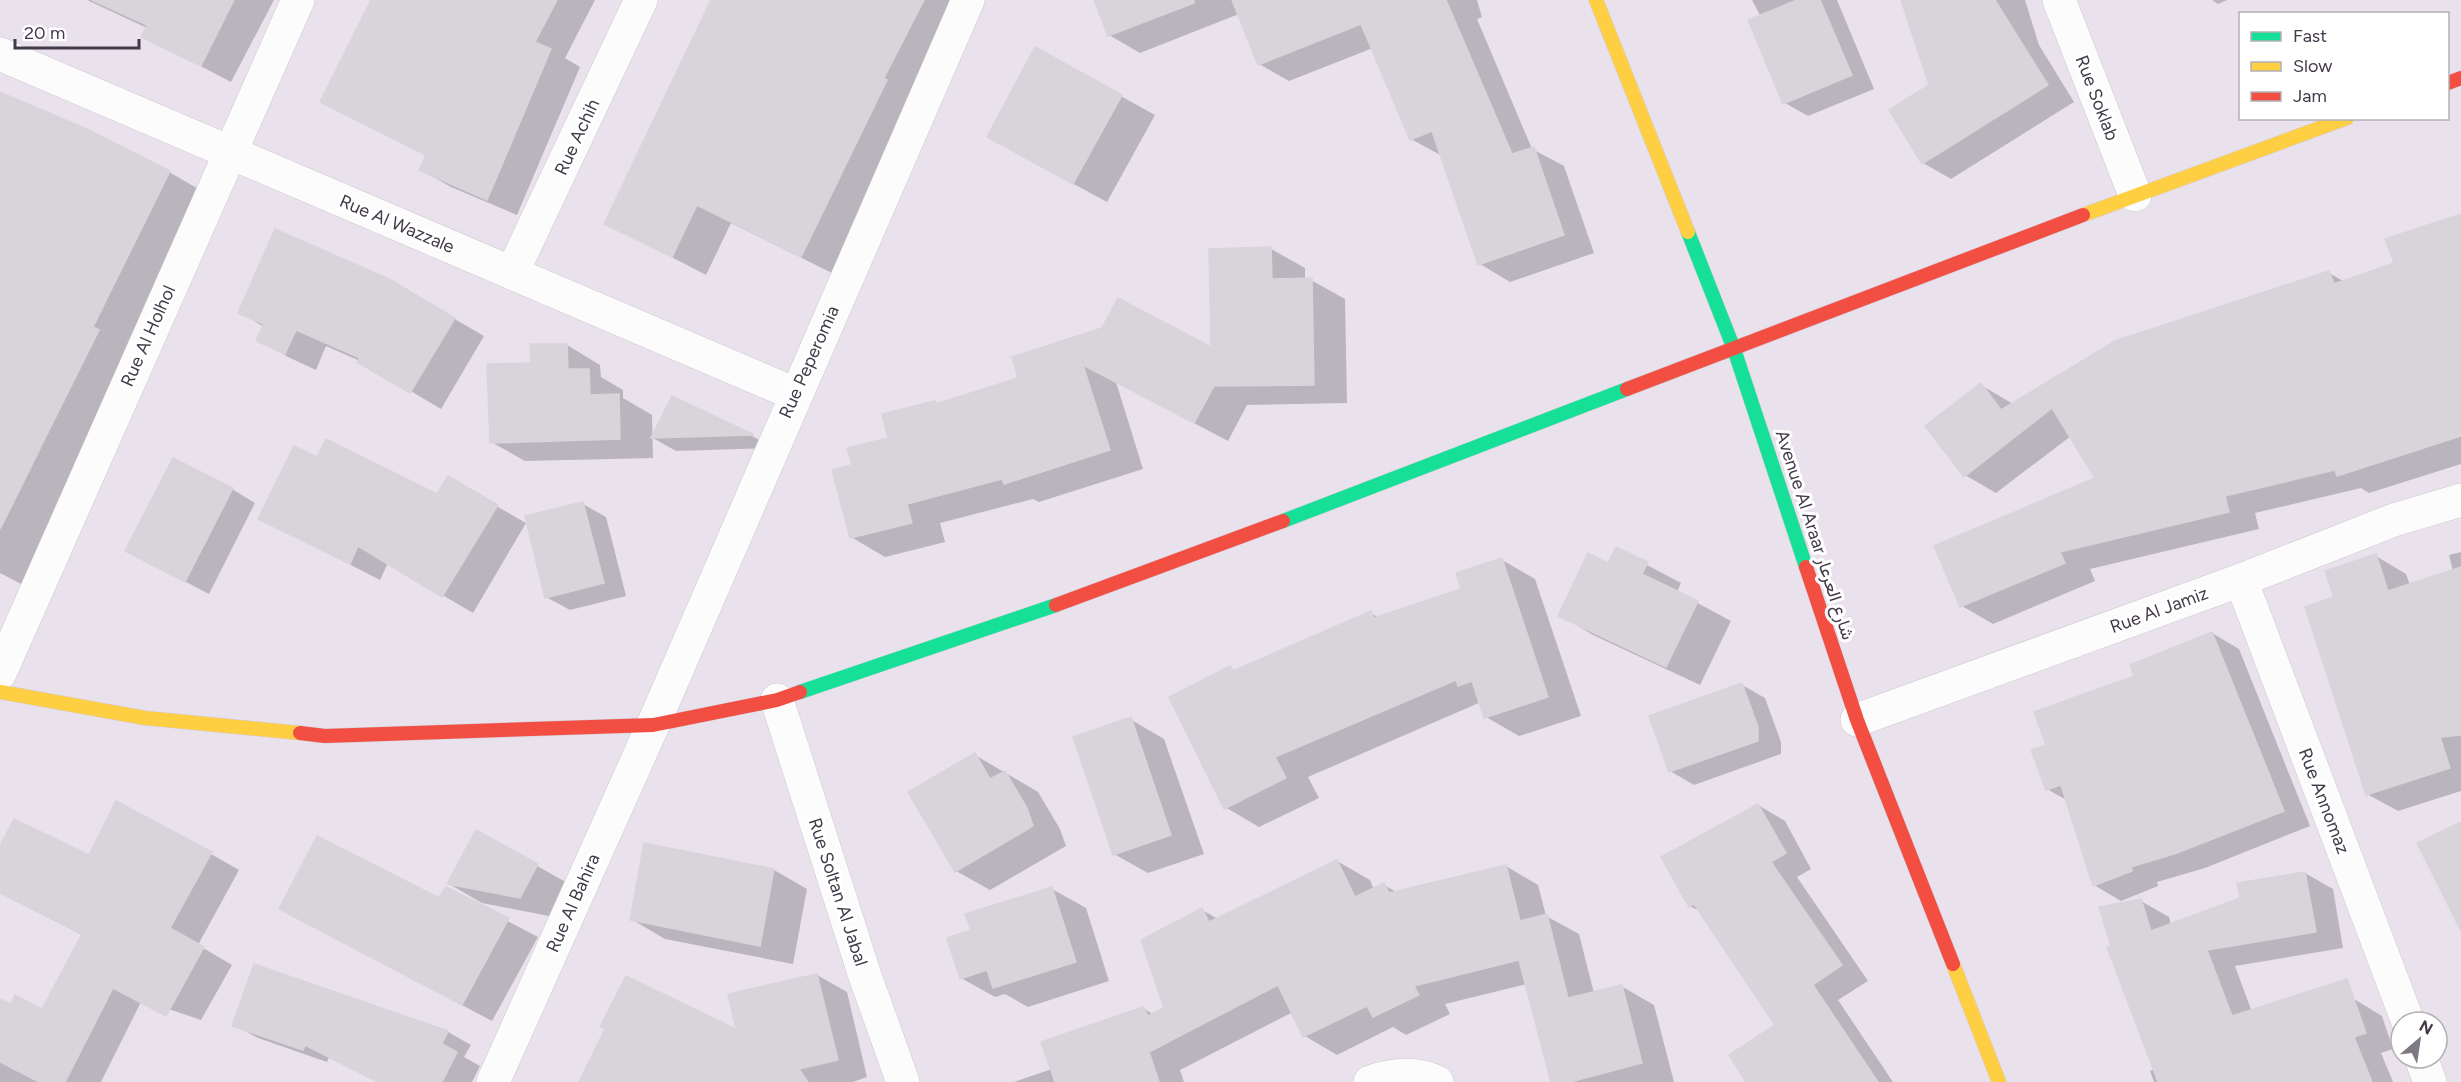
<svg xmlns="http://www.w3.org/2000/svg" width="2461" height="1082" font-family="Figtree,Vazirmatn,sans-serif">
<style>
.residential{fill:#e9e2ec;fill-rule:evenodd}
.shadow{fill:#0003}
.building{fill:#d8d5da;stroke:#d8d4da;stroke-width:1.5}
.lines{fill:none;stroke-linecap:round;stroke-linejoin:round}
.street-casing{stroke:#cdcacf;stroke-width:34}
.fast-casing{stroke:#d3cbd7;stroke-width:15}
.slow-casing{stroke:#d3cbd7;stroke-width:15}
.jam-casing{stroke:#d3cbd7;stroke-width:15}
.street{stroke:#fdfcfd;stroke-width:33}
.fast{stroke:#16e098;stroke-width:14}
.slow{stroke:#ffcf43;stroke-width:14}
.jam{stroke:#f24e42;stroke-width:14}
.labels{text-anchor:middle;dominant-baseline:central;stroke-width:6;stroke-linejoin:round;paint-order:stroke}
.street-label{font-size:18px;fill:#423a48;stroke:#fff}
</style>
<rect width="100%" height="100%" fill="#f1eef2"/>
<path class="residential" d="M 0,0 L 2461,0 L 2461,1082 L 0,1082 ZM 2240,14 L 2448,14 L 2448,118 L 2240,118 ZM 2401,1022 L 2437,1022 L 2437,1058 L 2401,1058 Z"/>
<g class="shadow">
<path d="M 87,0 L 274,0 L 231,82 L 143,36 L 147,28 Z"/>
<path d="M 373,0 L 595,0 L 565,58 L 580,67 L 517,215 L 451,187 L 421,170 L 427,156 L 322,101 Z"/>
<path d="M 713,0 L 967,0 L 836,275 L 731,223 L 706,275 L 606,223 Z"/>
<path d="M 1095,0 L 1477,0 L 1482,17 L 1477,19 L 1532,149 L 1564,166 L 1594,253 L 1510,282 L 1480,264 L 1442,156 L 1411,139 L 1373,48 L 1289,81 L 1259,64 L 1239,14 L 1140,53 L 1109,35 Z"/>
<path d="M 1752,0 L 1837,0 L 1874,89 L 1808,116 L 1785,103 L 1761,17 Z"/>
<path d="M 1902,0 L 2025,0 L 2039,45 L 2074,102 L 1951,179 L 1923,163 L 1931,85 Z"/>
<path d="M 2212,0 L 2227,0 L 2218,4 Z"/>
<path d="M 1036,49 L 1155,115 L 1107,202 L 1022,156 Z"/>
<path d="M 0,94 L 169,172 L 207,194 L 72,486 L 21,584 L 0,573 Z"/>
<path d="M 2461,215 L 2461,464 L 2369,493 L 2361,488 L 2255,513 L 2259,529 L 2090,569 L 2095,581 L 1993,624 L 1962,606 L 2097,479 L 2071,436 L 1996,493 L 1965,475 L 1981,385 L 2013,404 L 2329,273 L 2345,282 L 2396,264 Z"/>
<path d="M 1271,249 L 1305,268 L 1305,280 L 1311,280 L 1345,299 L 1347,403 L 1247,405 L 1228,441 L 1116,382 L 1143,469 L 1039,502 L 1033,499 L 940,523 L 945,542 L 885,557 L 851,537 L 854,466 L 934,402 L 939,405 L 1020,379 L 1013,358 L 1212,350 Z"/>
<path d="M 389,281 L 484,336 L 441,409 L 360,361 L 326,346 L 316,370 L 288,357 L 258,340 L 264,327 L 240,312 Z"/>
<path d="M 567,345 L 600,365 L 601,377 L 623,390 L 623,398 L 652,415 L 653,458 L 525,461 L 491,442 L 532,364 Z"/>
<path d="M 673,398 L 754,437 L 773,448 L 676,451 L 653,438 Z"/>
<path d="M 318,459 L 437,496 L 477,495 L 526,523 L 473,613 L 388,563 L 380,580 L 259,518 Z"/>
<path d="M 232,489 L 255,503 L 209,594 L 127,551 Z"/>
<path d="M 583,504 L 606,517 L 626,596 L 570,610 L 546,597 Z"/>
<path d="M 1617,549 L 1681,583 L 1677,592 L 1731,621 L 1700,685 L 1593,635 L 1560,615 L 1609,565 Z"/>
<path d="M 2461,552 L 2461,791 L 2398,811 L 2367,794 L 2336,598 L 2376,556 L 2406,574 L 2410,585 L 2453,571 L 2449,555 Z"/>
<path d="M 1502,560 L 1535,579 L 1581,716 L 1519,736 L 1486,717 L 1481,702 L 1308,777 L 1319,798 L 1259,827 L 1225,807 L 1230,668 L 1236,671 L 1371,613 L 1379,618 L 1463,590 Z"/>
<path d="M 2212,633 L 2239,649 L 2310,826 L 2205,868 L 2157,882 L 2158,886 L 2121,901 L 2094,885 L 2068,801 L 2047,789 L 2048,745 L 2136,677 Z"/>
<path d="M 1742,685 L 1765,698 L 1781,742 L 1781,754 L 1694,785 L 1670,771 Z"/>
<path d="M 1130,719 L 1164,739 L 1204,854 L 1148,873 L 1114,854 Z"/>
<path d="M 975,755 L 1038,792 L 1060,829 L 1066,846 L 990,890 L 956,871 Z"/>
<path d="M 1758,805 L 1785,821 L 1811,869 L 1797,877 L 1868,981 L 1838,1000 L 1893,1082 L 1748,1082 L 1777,1026 L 1701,912 L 1690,906 Z"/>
<path d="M 477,832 L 571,885 L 554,917 L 482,903 L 449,884 Z"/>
<path d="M 645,845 L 774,870 L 807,889 L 793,964 L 665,939 L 631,919 Z"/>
<path d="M 0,850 L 90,857 L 211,854 L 239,870 L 198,945 L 232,965 L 201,1020 L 142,1000 L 101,1082 L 0,1082 L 0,1001 L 11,1006 L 42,1011 L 84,936 L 0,893 Z"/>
<path d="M 1337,861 L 1370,880 L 1374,890 L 1384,885 L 1398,893 L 1506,866 L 1538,885 L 1546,916 L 1579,934 L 1594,993 L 1621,986 L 1654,1005 L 1674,1082 L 1552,1082 L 1527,984 L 1445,1004 L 1450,1014 L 1406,1035 L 1393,1027 L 1337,1055 L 1305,1036 L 1293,1012 L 1180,1070 L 1184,1082 L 1014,1082 L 1052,1069 L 1143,1008 L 1154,1015 L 1166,1009 L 1202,910 L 1218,919 Z"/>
<path d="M 2305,873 L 2333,889 L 2343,948 L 2235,966 L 2256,1023 L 2354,999 L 2382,1016 L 2393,1049 L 2381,1053 L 2393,1082 L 2154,1082 L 2150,1071 L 2155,1069 L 2113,947 L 2141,901 L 2169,917 L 2171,925 Z"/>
<path d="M 446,889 L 538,937 L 492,1021 L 281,909 L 440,900 Z"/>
<path d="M 1052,889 L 1086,908 L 1109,981 L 1028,1007 L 1005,994 L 995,997 L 961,978 L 973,931 Z"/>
<path d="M 254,966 L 448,1032 L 471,1045 L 464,1057 L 480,1066 L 472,1082 L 378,1082 L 329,1057 L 327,1062 L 258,1038 L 234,1025 Z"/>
<path d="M 817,975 L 847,992 L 867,1077 L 853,1082 L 580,1082 L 738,1032 Z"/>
</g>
<g class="building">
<path d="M 92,0 L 234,0 L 201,66 L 141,37 L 147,25 Z"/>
<path d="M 371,0 L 557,0 L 535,42 L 551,49 L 487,200 L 419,170 L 426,155 L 320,102 Z"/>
<path d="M 711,0 L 924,0 L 884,78 L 887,80 L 801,257 L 697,205 L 672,257 L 604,224 Z"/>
<path d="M 1094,0 L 1194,0 L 1194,3 L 1108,36 Z"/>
<path d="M 1232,0 L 1446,0 L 1512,154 L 1534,147 L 1564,235 L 1478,265 L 1432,131 L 1410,140 L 1361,24 L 1258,65 Z"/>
<path d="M 1797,0 L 1820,0 L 1852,75 L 1783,104 L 1748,20 Z"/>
<path d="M 1901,0 L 1995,0 L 2048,85 L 1922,164 L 1889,110 L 1929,85 Z"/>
<path d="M 1035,47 L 1122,95 L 1073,184 L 987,137 Z"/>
<path d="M 0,92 L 89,130 L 170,171 L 93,327 L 99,330 L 0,529 Z"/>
<path d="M 2461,214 L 2461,436 L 2337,476 L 2335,470 L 2225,496 L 2229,512 L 2060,552 L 2065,563 L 1960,607 L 1934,546 L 2095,478 L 2052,408 L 1964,477 L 1925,426 L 1981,383 L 2001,410 L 2115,341 L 2329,271 L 2334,284 L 2394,263 L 2385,239 Z"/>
<path d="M 275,229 L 389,279 L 455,318 L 410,393 L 357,362 L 360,358 L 296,330 L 285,354 L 256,341 L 264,324 L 238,313 Z"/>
<path d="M 1271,247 L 1272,279 L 1312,278 L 1314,385 L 1214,386 L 1194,423 L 1083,365 L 1110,450 L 1004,484 L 1002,479 L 907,504 L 912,523 L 850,538 L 832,470 L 852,465 L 847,448 L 888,438 L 882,414 L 935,401 L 936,404 L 1018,378 L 1012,357 L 1102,328 L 1118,298 L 1211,347 L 1209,249 Z"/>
<path d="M 530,344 L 567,344 L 568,369 L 589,369 L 590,395 L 619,394 L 620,439 L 490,443 L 487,364 L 531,363 Z"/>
<path d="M 672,396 L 754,435 L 651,438 Z"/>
<path d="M 326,439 L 437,494 L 448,476 L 498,505 L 442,597 L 358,546 L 350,564 L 258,519 L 294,446 L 317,457 Z"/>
<path d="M 173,458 L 233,488 L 185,582 L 125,551 Z"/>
<path d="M 583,502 L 604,583 L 545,598 L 525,516 Z"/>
<path d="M 1616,547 L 1648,562 L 1642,574 L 1698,601 L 1666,667 L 1558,616 L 1588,553 L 1608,563 Z"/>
<path d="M 2376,554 L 2388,591 L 2461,567 L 2461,735 L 2440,737 L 2450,768 L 2366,795 L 2305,607 L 2334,597 L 2325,571 Z"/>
<path d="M 1502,558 L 1548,697 L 1484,718 L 1472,681 L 1458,686 L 1456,680 L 1275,757 L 1286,778 L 1224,809 L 1169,697 L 1230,666 L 1233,671 L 1371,611 L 1374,618 L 1461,589 L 1456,573 Z"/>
<path d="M 2212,632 L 2284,811 L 2177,853 L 2131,867 L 2132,871 L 2093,886 L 2061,785 L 2046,790 L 2031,750 L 2046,745 L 2034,712 L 2134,676 L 2130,665 Z"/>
<path d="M 1742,683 L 1758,727 L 1758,741 L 1669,772 L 1649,716 Z"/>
<path d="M 1131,717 L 1171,835 L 1113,855 L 1073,737 Z"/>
<path d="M 975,753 L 990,779 L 1005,771 L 1027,808 L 1033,826 L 955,872 L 908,792 Z"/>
<path d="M 116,801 L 212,852 L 170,928 L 204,947 L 166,1016 L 113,988 L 65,1082 L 39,1082 L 0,1062 L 0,999 L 11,1004 L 15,995 L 42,1009 L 82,934 L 0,893 L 0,846 L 14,819 L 89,855 Z"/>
<path d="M 1758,804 L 1786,853 L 1771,862 L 1842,965 L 1813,985 L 1878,1082 L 1746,1082 L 1729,1055 L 1775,1025 L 1694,904 L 1689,907 L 1661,857 Z"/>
<path d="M 2461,822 L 2461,931 L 2417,843 Z"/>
<path d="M 476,830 L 538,864 L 520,898 L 447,884 Z"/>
<path d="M 317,836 L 439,898 L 446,887 L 509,918 L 462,1005 L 279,909 Z"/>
<path d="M 644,843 L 774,869 L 760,946 L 630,920 Z"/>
<path d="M 1337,860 L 1355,897 L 1384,883 L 1389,893 L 1506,865 L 1520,921 L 1547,914 L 1568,998 L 1622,985 L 1642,1063 L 1570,1082 L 1551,1082 L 1519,960 L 1414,986 L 1419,995 L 1373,1017 L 1367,1006 L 1303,1037 L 1278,985 L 1149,1052 L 1159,1082 L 1055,1082 L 1041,1042 L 1143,1007 L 1148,1016 L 1164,1008 L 1141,940 L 1202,908 L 1209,922 Z"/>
<path d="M 2305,872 L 2316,932 L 2207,950 L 2232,1016 L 2347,979 L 2366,1033 L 2354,1037 L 2372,1082 L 2158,1082 L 2107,947 L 2111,946 L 2099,907 L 2141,899 L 2151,931 L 2240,898 L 2237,883 Z"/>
<path d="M 1052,887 L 1076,962 L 993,988 L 987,970 L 960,979 L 947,938 L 971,930 L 965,914 Z"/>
<path d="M 254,964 L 448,1031 L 442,1044 L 457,1052 L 442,1082 L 378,1082 L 305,1045 L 303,1050 L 232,1026 Z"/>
<path d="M 817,974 L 838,1060 L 799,1069 L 808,1082 L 579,1082 L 605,1029 L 600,1027 L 626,976 L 736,1029 L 728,994 Z"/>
</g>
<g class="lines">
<defs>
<g id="street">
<path d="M 2059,0 L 2135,195"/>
<path d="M 0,54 L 795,394"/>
<path d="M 512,273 L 641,0"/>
<path d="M 2241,580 L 2408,1022"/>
<path d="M 0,673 L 298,0"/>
<path d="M 777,700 L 865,976 L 903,1082"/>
<path d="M 1857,720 L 2241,580 L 2394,520 L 2461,500"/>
<path d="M 2421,1058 L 2430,1082"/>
<path d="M 493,1082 L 653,725 L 968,0"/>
<path d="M 1370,1082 C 1393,1074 1415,1072 1437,1082"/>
</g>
<g id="fast">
<path d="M 1688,232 L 1734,349 L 1806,567"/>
<path d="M 1283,521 L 1627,389"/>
<path d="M 800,692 L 1056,605"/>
</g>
<g id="slow">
<path d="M 1596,0 L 1688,232"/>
<path d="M 2083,215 L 2347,118"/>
<path d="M 0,692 L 145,718 L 300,733"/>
<path d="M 1953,964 L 1999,1082"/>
</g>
<g id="jam">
<path d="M 2448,83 L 2461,78"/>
<path d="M 1627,389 L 2083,215"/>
<path d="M 1806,567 L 1857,720 L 1953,964"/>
<path d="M 1056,605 L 1283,521"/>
<path d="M 300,733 L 325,736 L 653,725 L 777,700 L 800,692"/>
</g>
</defs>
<use href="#street" class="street-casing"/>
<use href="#fast" class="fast-casing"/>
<use href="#slow" class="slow-casing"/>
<use href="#jam" class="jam-casing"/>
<use href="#street" class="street"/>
<use href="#fast" class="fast"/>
<use href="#slow" class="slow"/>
<use href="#jam" class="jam"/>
</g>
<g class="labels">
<g class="street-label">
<text transform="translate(2097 98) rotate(69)">Rue Soklab</text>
<text transform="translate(577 137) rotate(-65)">Rue Achih</text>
<text transform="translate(397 224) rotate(23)">Rue Al Wazzale</text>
<text transform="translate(148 336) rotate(-66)">Rue Al Holhol</text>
<text transform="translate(809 362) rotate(-66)">Rue Peperomia</text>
<text transform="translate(1815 535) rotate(72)">Avenue Al Araar شارع العرعار</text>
<text transform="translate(2159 610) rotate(-20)">Rue Al Jamiz</text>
<text transform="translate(2324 801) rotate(69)">Rue Annomaz</text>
<text transform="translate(838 892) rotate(72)">Rue Soltan Al Jabal</text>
<text transform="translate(573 903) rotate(-66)">Rue Al Bahira</text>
</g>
</g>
<rect x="2239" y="12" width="210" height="108" fill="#ffffff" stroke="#b3b0b6" stroke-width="1.5"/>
<rect x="2251" y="32" width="30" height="9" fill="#16e098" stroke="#b3b0b6" stroke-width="1.5"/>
<text x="2293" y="42" font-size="18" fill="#423a48">Fast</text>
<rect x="2251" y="62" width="30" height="9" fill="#ffcf43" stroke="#b3b0b6" stroke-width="1.5"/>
<text x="2293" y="72" font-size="18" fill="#423a48">Slow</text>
<rect x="2251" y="92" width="30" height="9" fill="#f24e42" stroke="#b3b0b6" stroke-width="1.5"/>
<text x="2293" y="102" font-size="18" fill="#423a48">Jam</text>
<g transform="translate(2419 1040) rotate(29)"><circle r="28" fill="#ffffff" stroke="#b3b0b6" stroke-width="1.5"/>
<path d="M0-4.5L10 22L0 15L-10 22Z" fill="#7f7984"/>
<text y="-9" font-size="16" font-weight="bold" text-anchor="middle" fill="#423a48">N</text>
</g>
<path d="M15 39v9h124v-9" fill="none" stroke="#423a48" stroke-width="3"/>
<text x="24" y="39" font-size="18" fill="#423a48" stroke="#ffffff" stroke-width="4.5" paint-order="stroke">20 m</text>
</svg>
